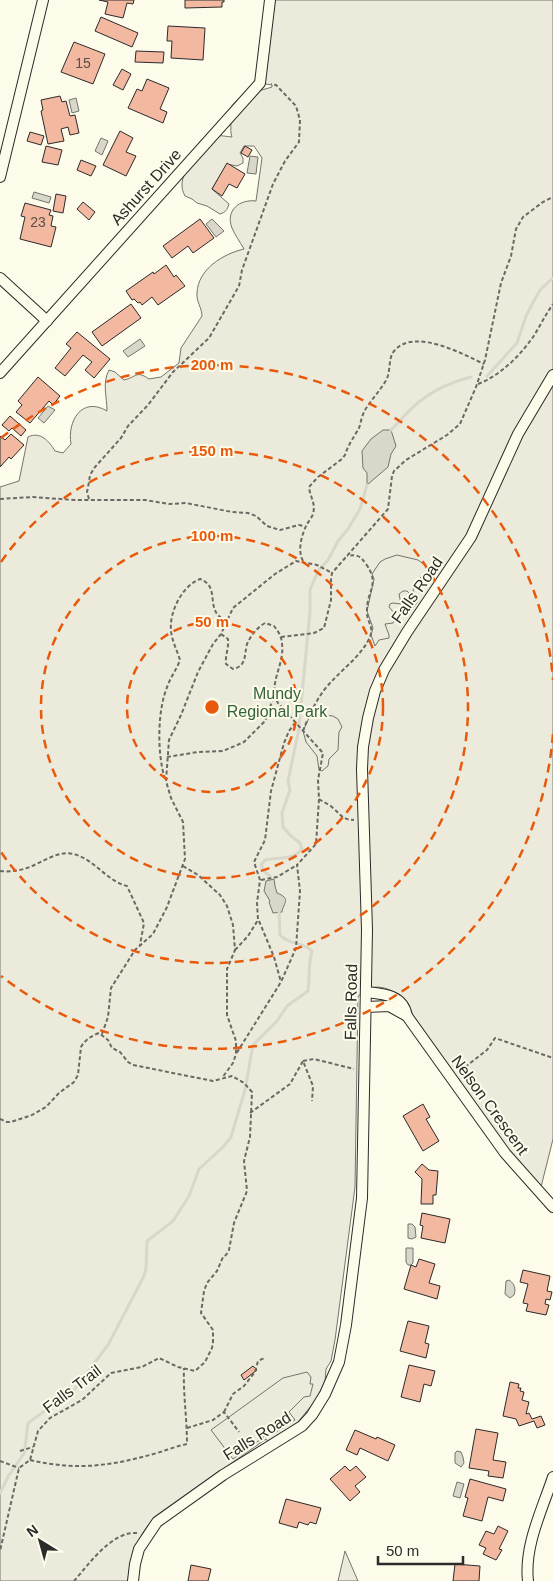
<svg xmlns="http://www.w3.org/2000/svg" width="553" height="1581" font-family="Helvetica,sans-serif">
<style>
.green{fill:#ecebdb;stroke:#74746e}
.parking{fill:#eceadb;stroke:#74746e}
.water{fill:#d8d7c9;stroke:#74746e}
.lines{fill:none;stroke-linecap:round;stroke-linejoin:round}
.stream{stroke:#d8d7c9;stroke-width:3}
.building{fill:#f2b8a0;stroke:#2b2b2b}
.street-casing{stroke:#2b2b2b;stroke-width:12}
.path{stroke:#6a6964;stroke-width:2;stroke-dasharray:4 2.5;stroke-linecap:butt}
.street{stroke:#fdfbea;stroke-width:10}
.ring{fill:none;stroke:#e8590c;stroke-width:2.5;stroke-dasharray:9 6}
.labels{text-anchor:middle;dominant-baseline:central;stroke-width:4;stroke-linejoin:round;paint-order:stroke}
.number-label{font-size:14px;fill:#5d4e48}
.street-label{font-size:16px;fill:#2b2b2b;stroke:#fdfbea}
.park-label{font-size:16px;fill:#34623c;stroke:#fdfbea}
.centre{fill:#e8590c;stroke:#fdfbea;stroke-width:2.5}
.ring-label{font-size:15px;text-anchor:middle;font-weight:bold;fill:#e8590c;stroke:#fdfbea;stroke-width:4;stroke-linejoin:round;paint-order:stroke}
</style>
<rect width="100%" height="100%" fill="#fdfbea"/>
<g class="green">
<path d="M 270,0 L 553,0 L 553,1139 L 541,1187 L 508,1149 L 399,996 C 387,985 367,983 358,997 L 355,1187 L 335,1340 L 331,1361 L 326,1369 L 325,1382 L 315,1401 L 298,1422 L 268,1442 L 266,1439 L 156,1516 C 138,1535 130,1556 128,1581 L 0,1581 L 0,487 L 19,481 L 28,437 C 40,431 49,441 55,451 L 63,453 L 71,444 C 67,421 82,396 107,411 C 107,397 102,383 109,370 L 115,372 L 124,380 C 137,377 136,370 149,379 L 161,377 L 179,363 L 181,348 L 202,316 C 202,308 196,301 197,293 C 198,269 223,254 244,249 C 240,242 235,235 232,228 C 225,210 240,199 256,201 L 262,158 L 254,146 L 244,146 L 240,153 L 243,158 L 243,163 L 237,166 L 227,164 L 212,189 L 229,204 C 227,210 226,212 220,214 L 207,206 L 197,203 L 192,199 L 185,196 C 175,178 192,163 203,149 L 199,143 C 207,132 221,136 232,137 C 229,128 233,120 229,111 C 236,94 257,92 272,87 L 272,85 L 260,83 Z"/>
<path d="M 345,1551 L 358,1581 L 338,1581 Z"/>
</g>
<g class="parking">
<path d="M 397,555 L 418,560 L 429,568 L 431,573 L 430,576 L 421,577 L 416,582 L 413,590 L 418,601 L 413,608 L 413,597 L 407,591 L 403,591 L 399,594 L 401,604 L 393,603 L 390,604 L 389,607 L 396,615 L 396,618 L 393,623 L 385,624 L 389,635 L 389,638 L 379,640 L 375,646 L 371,635 L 373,628 L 367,611 L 374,579 L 372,574 L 380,562 L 385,559 Z"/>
<path d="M 321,715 L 333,716 L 338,719 L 342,727 L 339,732 L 338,750 L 329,759 L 328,766 L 322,771 L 319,770 L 317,756 L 306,742 L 303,731 L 309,718 Z"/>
<path d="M 307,1372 L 311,1377 L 310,1384 L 313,1384 L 310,1396 L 304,1397 L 289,1412 L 295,1420 L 273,1434 L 267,1427 L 261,1431 L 264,1437 L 233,1459 L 211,1430 L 283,1378 Z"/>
</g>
<g class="water">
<path d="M 76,98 L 79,111 L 72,113 L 69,100 Z"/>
<path d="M 101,138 L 108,141 L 102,155 L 95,151 Z"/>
<path d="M 250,156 L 258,157 L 256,174 L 247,173 Z"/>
<path d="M 34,192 L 51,197 L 49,203 L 32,198 Z"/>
<path d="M 212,219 L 224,231 L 216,237 L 206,224 Z"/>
<path d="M 140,339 L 145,346 L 128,357 L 123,351 Z"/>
<path d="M 48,406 L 55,410 L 44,423 L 38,418 Z"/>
<path d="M 383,430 L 391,430 L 396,446 L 391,454 L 388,467 L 367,485 L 367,473 L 363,468 L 362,451 L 371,439 Z"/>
<path d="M 274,879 L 275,886 L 277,893 C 292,899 283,903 282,912 L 273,913 L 269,902 L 270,901 L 264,891 L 266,881 Z"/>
<path d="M 408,1224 L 412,1224 L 415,1227 L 416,1237 L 412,1239 L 408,1238 Z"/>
<path d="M 406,1248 L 413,1248 L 413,1263 L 411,1265 L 408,1265 L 406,1262 Z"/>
<path d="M 509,1280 C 515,1284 516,1289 514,1295 L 510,1298 L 505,1294 L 506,1281 Z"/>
<path d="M 457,1451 L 461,1452 L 463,1457 L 464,1463 L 461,1467 L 455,1463 L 455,1453 Z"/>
<path d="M 457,1482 L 464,1484 L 460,1498 L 453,1496 Z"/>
</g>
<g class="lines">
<g class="stream">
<path d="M 487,376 L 517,343 L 526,316 L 536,297 L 541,289 L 553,278"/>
<path d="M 391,430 C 397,425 401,419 407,413 C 424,395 447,383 471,377"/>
<path d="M 299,726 L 310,611 L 310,590 L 318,571 L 328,560 L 338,541 L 348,529 L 360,509 L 367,485"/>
<path d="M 270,876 L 264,871 L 261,865 L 265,860 C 277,857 293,861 302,849 L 300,843 L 291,836 L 283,827 L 282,813 L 290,790 L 288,781 L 299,729"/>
<path d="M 25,1448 L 28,1423 L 74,1390 L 108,1345 L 144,1276 L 146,1268 L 147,1241 L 173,1221 L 189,1196 L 199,1169 L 223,1147 L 231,1137 L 245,1090 L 253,1045 L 277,1021 L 287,1006 L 308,991 C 310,977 308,964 312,951 C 303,942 289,945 280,935 L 279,912"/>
<path d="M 0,1493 L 9,1475 L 25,1452"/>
</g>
</g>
<g class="building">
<path d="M 99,0 L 134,0 L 133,4 L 127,3 L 123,18 L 105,14 L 108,2 Z"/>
<path d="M 185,0 L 224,0 L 224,2 L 222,2 L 222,7 L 185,8 Z"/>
<path d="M 101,17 L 138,33 L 132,47 L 95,31 Z"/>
<path d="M 168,26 L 205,28 L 203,60 L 171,58 L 172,41 L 167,41 Z"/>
<path d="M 74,42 L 105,54 L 93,84 L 61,72 Z"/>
<path d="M 136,51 L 164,52 L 163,63 L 135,62 Z"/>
<path d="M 122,69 L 131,74 L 123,90 L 113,85 Z"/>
<path d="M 147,79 L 169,88 L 160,109 L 167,112 L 163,123 L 128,108 L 137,89 L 142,91 Z"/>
<path d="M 60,96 L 62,102 L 66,101 L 70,116 L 75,115 L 79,133 L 70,135 L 68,127 L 61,129 L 64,141 L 48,144 L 41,111 L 43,110 L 41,100 Z"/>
<path d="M 120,131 L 133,138 L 126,152 L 136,156 L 126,176 L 103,165 Z"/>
<path d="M 30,132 L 44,136 L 41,145 L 27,141 Z"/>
<path d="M 46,146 L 62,150 L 58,165 L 42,162 Z"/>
<path d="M 245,146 L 252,150 L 248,157 L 241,153 Z"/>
<path d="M 81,160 L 96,166 L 91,176 L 77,170 Z"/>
<path d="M 227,163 L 245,174 L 237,188 L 229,184 L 222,196 L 212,189 Z"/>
<path d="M 56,194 L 66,196 L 63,213 L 53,211 Z"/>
<path d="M 83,202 L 95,212 L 89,220 L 77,209 Z"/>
<path d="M 25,203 L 51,210 L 49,215 L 53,216 L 51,226 L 56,227 L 51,247 L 20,239 L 25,217 L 21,216 Z"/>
<path d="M 200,219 L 214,238 L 193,253 L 188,246 L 172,258 L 163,246 Z"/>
<path d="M 166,265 L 174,277 L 176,275 L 185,286 L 158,305 L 152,297 L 142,305 L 140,302 L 138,303 L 134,299 L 132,300 L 126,291 L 153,272 L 154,274 Z"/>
<path d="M 131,304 L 141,318 L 102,346 L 92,332 Z"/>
<path d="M 77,332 L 110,359 L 94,378 L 85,370 L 92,362 L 83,355 L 65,376 L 55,368 L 71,348 L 66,344 Z"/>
<path d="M 38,377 L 60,396 L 53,405 L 49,401 L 30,423 L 16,412 L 22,405 L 18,401 Z"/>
<path d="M 10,416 L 26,430 L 21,436 L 12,428 L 9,431 L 2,425 Z"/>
<path d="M 11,434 L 24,445 L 11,459 L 9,457 L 0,467 L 0,436 L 5,440 Z"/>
<path d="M 423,1104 L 430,1117 L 426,1119 L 439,1141 L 423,1151 L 403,1116 Z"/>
<path d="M 422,1164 L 429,1170 L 438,1171 L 436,1195 L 433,1195 L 433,1204 L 421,1204 L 422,1179 L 415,1172 Z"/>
<path d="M 422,1213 L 450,1219 L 445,1243 L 421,1238 L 423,1226 L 420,1225 Z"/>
<path d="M 419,1259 L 435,1264 L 429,1283 L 440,1286 L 437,1299 L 404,1289 L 411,1265 L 416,1267 Z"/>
<path d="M 523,1270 L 550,1276 L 547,1291 L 552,1292 L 550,1300 L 546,1299 L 545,1304 L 549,1305 L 546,1315 L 526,1311 L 528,1304 L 523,1303 L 528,1284 L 520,1282 Z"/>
<path d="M 408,1321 L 429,1326 L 425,1343 L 429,1344 L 426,1358 L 400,1351 Z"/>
<path d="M 409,1365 L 435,1371 L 431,1386 L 424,1384 L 420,1402 L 401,1397 Z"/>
<path d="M 253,1366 L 257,1370 L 244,1380 L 241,1375 Z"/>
<path d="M 510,1382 L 519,1384 L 518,1388 L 521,1388 L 520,1391 L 524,1392 L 522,1400 L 529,1402 L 526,1414 L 529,1413 L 532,1419 L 541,1416 L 545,1425 L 537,1428 L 534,1421 L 519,1426 L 516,1419 L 503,1416 Z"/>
<path d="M 476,1429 L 498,1433 L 493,1460 L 506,1462 L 503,1478 L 488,1476 L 489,1471 L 469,1468 Z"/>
<path d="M 355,1430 L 376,1439 L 377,1437 L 395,1445 L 388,1461 L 360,1448 L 357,1455 L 346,1450 Z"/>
<path d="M 345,1466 L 350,1471 L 356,1466 L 366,1477 L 355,1486 L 360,1492 L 350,1501 L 330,1479 Z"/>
<path d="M 470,1479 L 506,1489 L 503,1501 L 488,1497 L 482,1521 L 463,1516 L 468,1498 L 465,1497 Z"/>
<path d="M 286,1499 L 321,1508 L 316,1524 L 310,1522 L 308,1525 L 299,1522 L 297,1528 L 279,1523 Z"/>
<path d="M 498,1526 L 508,1531 L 499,1549 L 502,1550 L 496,1560 L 483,1554 L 486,1548 L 479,1545 L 486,1531 L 494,1534 Z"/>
<path d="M 455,1564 L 480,1566 L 479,1581 L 453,1581 Z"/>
<path d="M 191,1565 L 211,1569 L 208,1581 L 188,1581 Z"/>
</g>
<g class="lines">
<defs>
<g id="street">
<path d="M 0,177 L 43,0"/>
<path d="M 0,278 L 47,321"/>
<path d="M 0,373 L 260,83 L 270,0"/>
<path d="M 366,992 C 385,994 403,995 407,1016 L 505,1153 L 553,1207"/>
<path d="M 366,1007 L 389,1006 L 407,1016"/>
<path d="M 133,1581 L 135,1564 L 139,1549 L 157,1522 L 223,1475 L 302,1426 L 312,1415 L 325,1394 L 339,1362 L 346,1325 L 362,1198 L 367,930 L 362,769 L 363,747 L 368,718 L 375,691 L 384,670 L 407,632 L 471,537 L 518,434 L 553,375"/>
<path d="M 528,1581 C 524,1546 542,1510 553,1477"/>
</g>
</defs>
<use href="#street" class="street-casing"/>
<g class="path">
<path d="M 478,384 C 500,376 522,354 535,334 C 541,324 546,314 553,304"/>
<path d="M 0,499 L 33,497 L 74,500 L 145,500 L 169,504 L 186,503 L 232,512 L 248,513 L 256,516 L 267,526 L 280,530 L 299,525 L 304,526"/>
<path d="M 89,499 L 87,492 L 89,482 L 90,475 L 95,467 L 121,438 L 128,426 L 148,405 L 173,372 L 209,338 L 239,286 L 242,270 L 273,184 L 285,161 L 299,142 L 300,120 L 296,106 L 276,85 L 271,84"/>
<path d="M 303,561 C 297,550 302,534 307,524 C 309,521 312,517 313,514 C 316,503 310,497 309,487 L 318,477 L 342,459 L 345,455 C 348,445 354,437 359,428 C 361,422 362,415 365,410 C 371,400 379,392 385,382 C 392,372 387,358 395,350 C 415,328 463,354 484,364"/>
<path d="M 221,634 L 228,639 C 229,648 225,655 226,664 L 233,669 C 247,666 244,655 247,644 C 251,635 257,628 265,623 L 274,626 C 278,631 282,637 282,644 C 285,665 267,685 278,703 L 323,753 L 318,780 L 319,799 L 316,844 L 297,865 L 300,891 L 296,948 L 281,982 L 236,1054"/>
<path d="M 281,637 L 314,633 L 324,628 L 331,600 L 331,579 L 332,573 L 388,509 L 392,476 L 394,471 L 406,460 L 447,435 L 460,424 L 476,387 L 485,360 L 501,283 L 511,256 L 516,229 L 523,217 L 543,202 L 553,197"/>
<path d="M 303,731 C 309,714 319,694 332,681 C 344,668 359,657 368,641 C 376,627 367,624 367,612 C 366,591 381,585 366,564 C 360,556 358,554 347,556"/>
<path d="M 167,757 L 198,752 L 223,751 L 244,742 L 265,721 L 274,696"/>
<path d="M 165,779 C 157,754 157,709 168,685 C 171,676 177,669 180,660 C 177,650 172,641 171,631 C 169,612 182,586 200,579 C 222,587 203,610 226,621"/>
<path d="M 319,799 C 323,802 329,804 333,808 C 341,815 343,820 354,820"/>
<path d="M 183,866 L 198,875 L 220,895 L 227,906 L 233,925 L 235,950 L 227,969 L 227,1015 L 236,1041 L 236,1054 L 233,1063 L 222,1078"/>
<path d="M 0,871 C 9,872 18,871 27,868 C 42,863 57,850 74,854 C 95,860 107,881 127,886 L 144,923 L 140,945"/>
<path d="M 261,880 L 277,877 L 297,865"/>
<path d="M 259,921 L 274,957 L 281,982"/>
<path d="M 235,950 L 248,936 L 258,920 L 257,903 L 260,880 L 254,862 L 265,840 L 271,791 L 284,743 L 289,731 L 295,723"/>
<path d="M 102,1034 L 108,1017 L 111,988 L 135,950 L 153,934 L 167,907 L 185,859 L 183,822 L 171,798 L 166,781 L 169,740 L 181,715 L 198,672 L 213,644 L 221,634 L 233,608 L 275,574 L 296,561 L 317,565 L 332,573"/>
<path d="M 303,1061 L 314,1059 L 354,1069"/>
<path d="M 460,1071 L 487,1050 L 495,1038 L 553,1058"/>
<path d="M 250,1113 L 290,1084 L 303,1061 L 313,1086 L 312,1101"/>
<path d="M 0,1119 L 7,1122 L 11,1122 L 32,1115 L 46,1107 L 59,1093 L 74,1082 L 78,1075 L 81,1047 C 85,1040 91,1036 99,1033 L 108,1040 L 112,1048 L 120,1052 L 128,1062 L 133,1065 L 213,1081 L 232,1076 L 244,1083 L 252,1092 L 250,1137 L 244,1161 L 247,1191 L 234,1223 L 229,1250 L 226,1255 L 223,1257 L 217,1271 L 207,1283 L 204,1291 L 201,1313 L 213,1330 L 213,1342 L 212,1348 L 205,1362 L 195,1371 L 178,1367 L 159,1358 L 142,1367 L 111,1373 L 82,1400 L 50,1418 L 38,1431 L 30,1460 L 19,1468 L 0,1551"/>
<path d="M 224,1412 L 233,1394 L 244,1386 L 255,1372 L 258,1361 L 264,1358"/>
<path d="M 187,1428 L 213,1420 L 224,1412 L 239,1432"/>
<path d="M 20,1451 L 33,1447"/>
<path d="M 30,1460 C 77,1471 111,1466 157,1453 C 167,1450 177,1446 187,1444 C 187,1418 183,1394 184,1368"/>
<path d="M 0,1461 L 19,1468"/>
<path d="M 74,1581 C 89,1564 112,1531 137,1533"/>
</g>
<use href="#street" class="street"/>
</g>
<g class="ring">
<circle cx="212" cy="707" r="85"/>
<circle cx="212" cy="707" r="171"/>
<path d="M1 562A256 256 0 1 1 1 852"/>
<path d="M553 734A342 342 0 0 1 1 976M1 438A342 342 0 0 1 553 680"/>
</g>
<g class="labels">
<g class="number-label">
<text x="83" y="63">15</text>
<text x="38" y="222">23</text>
</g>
<g class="street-label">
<text transform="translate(146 187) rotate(-48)">Ashurst Drive</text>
<text transform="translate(417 590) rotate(-55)">Falls Road</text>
<text transform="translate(351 1002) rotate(-89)">Falls Road</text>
<text transform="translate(490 1105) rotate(54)">Nelson Crescent</text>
<text transform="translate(72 1389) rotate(-37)">Falls Trail</text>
<text transform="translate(257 1436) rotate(-32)">Falls Road</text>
</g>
<g class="park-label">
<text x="277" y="693">Mundy<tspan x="277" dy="18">Regional Park</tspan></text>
</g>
</g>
<circle cx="212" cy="707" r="8" class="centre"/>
<g class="ring-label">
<text x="212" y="370">200 m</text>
<text x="212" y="456">150 m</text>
<text x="212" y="541">100 m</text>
<text x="212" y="627">50 m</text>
</g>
<g transform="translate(40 1541) rotate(323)" stroke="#fdfbea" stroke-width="4" paint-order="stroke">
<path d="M0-4L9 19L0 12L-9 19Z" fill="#2b2b2b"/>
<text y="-8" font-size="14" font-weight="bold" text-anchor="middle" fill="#2b2b2b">N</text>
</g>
<path d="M378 1556v8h85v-8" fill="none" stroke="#2b2b2b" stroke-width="2.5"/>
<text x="386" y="1556" font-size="15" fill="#2b2b2b" stroke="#fdfbea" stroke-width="4" paint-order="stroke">50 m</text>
</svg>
